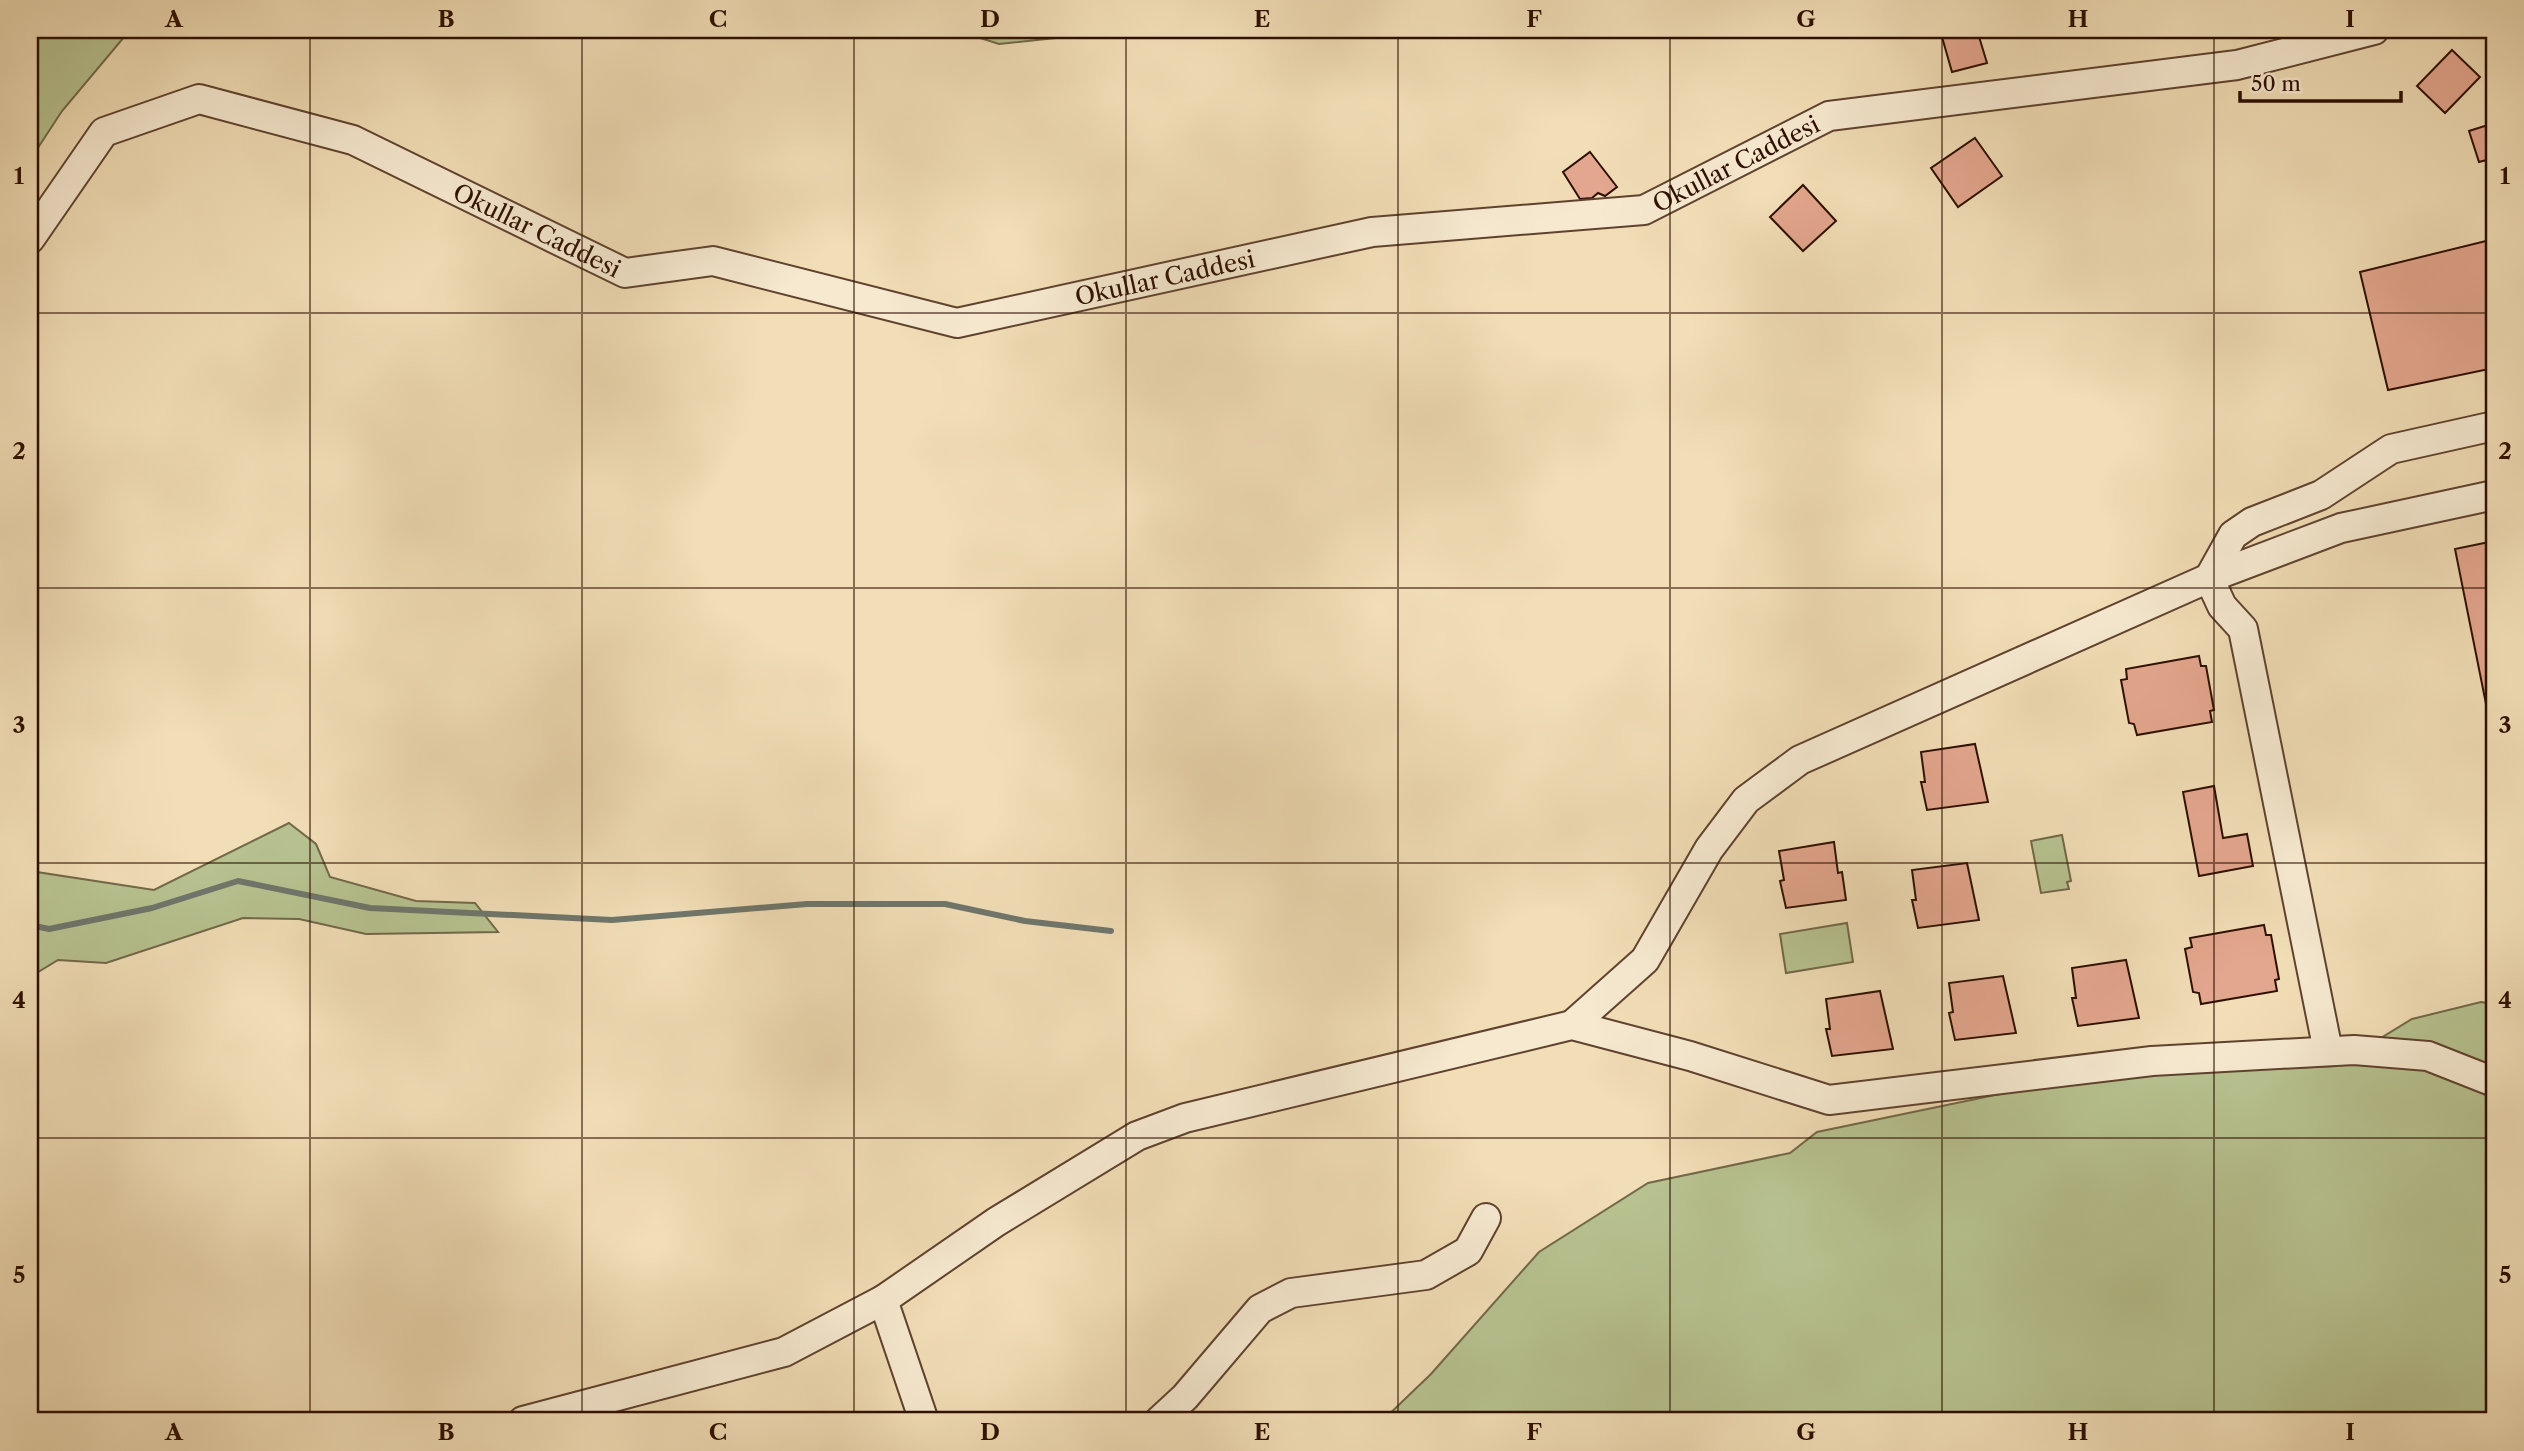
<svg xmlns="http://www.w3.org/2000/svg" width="2524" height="1451" font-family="'Libre Caslon Text',serif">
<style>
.green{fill:#b7c290;stroke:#726848;stroke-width:2}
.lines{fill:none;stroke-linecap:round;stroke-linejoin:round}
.stream{stroke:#6f766b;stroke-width:6}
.building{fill:#e3a68e;stroke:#2e0f01;stroke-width:2}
.minor-casing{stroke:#5f422e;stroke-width:32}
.minor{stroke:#f6e9d0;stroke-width:28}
.grid{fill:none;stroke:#2e0f01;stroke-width:2;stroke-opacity:0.55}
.labels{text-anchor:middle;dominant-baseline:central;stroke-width:5;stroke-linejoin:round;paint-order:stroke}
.street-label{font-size:24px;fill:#2e0f01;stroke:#f6e9d0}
.neatline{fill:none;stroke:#2e0f01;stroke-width:2.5}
.grid-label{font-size:23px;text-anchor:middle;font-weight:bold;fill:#2e0f01}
</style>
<rect width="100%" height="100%" fill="#f1ddb6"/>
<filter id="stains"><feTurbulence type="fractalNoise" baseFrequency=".00286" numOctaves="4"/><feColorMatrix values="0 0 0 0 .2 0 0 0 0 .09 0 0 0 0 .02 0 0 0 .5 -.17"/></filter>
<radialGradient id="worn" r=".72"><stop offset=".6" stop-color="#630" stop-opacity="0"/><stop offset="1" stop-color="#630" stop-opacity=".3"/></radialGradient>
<g class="green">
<path d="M 30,30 L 130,30 L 62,111 L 30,160 Z"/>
<path d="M 955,30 L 1131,30 L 999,44 Z"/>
<path d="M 289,823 L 316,844 L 330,877 L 416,901 L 475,903 L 498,932 L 366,934 L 299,919 L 243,918 L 106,963 L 58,960 L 30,977 L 30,871 L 154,890 Z"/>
<path d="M 2062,835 L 2071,881 L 2067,882 L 2069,889 L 2041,893 L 2031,841 Z"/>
<path d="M 1847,923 L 1853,962 L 1786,973 L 1780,934 Z"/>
<path d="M 2481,1002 L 2494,1004 L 2494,1421 L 1382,1421 L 1431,1374 L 1539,1252 L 1648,1183 L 1790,1153 L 1817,1132 L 2024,1089 L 2176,1073 L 2335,1066 L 2412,1019 Z"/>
</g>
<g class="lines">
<path class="stream" d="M 30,925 L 49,929 L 152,908 L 238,881 L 370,908 L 612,920 L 807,904 L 945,904 L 1025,921 L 1111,931"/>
</g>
<g class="building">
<path d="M 1940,30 L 1977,30 L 1987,63 L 1952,72 Z"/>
<path d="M 2452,50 L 2480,77 L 2445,113 L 2417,86 Z"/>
<path d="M 2494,123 L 2494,158 L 2479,162 L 2469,131 Z"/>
<path d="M 1975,138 L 2002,176 L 1958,207 L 1931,168 Z"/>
<path d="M 1590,152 L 1617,187 L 1605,196 L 1598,193 L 1592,198 L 1580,199 L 1563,172 Z"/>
<path d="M 1803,185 L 1836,221 L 1803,251 L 1770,217 Z"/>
<path d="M 2494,239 L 2494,368 L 2388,390 L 2360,272 Z"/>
<path d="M 2494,541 L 2494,703 L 2486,704 L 2455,549 Z"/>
<path d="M 2199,656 L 2201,666 L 2206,666 L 2214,710 L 2210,711 L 2212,722 L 2137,735 L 2134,724 L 2129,723 L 2121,680 L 2127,679 L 2126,669 Z"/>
<path d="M 1975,744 L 1988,802 L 1927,810 L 1921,782 L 1925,782 L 1921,752 Z"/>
<path d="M 2214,786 L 2223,838 L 2247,834 L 2253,866 L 2199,876 L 2183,792 Z"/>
<path d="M 1834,842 L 1838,873 L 1842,872 L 1846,900 L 1786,908 L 1780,881 L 1784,880 L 1779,851 Z"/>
<path d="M 1967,863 L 1979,920 L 1918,928 L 1912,900 L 1916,900 L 1912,870 Z"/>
<path d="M 2264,925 L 2266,935 L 2271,935 L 2279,979 L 2275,980 L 2277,991 L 2201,1004 L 2199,993 L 2193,992 L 2185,949 L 2192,947 L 2190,938 Z"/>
<path d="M 2126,960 L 2139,1018 L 2078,1026 L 2072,998 L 2076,998 L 2072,968 Z"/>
<path d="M 2003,976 L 2016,1033 L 1955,1040 L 1949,1013 L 1953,1012 L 1949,983 Z"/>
<path d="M 1880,991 L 1893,1049 L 1832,1056 L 1826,1029 L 1830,1029 L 1826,999 Z"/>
</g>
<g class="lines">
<defs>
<g id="minor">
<path id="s1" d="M 30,239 L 104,132 L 199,99 L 353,140 L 625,273 L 713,261 L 957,323 L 1372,232 L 1644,210 L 1829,116 L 2237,65 L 2374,30"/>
<path d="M 1572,1025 L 1645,960 L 1709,849 L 1746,800 L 1800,760 L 2209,578 L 2341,528 L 2494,495"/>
<path d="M 2328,1051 L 2243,629 L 2222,606 L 2209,578 L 2233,535 L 2252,522 L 2321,495 L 2391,449 L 2494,426"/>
<path d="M 883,1300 L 924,1421"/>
<path d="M 523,1421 L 784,1352 L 883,1300 L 996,1222 L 1137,1136 L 1185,1118 L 1572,1025 L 1690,1056 L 1829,1100 L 2152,1061 L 2354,1050 L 2428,1056 L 2494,1082"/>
<path d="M 1159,1421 L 1185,1397 L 1260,1309 L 1291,1293 L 1426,1275 L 1468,1251 L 1486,1218"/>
</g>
</defs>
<use href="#minor" class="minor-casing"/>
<use href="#minor" class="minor"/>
</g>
<path class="grid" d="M 310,30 L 310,1421M 582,30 L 582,1421M 854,30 L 854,1421M 1126,30 L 1126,1421M 1398,30 L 1398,1421M 1670,30 L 1670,1421M 1942,30 L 1942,1421M 2214,30 L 2214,1421M 30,313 L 2494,313M 30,588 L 2494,588M 30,863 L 2494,863M 30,1138 L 2494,1138"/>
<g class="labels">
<g class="street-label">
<text stroke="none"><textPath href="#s1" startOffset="1834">Okullar Caddesi</textPath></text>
<text stroke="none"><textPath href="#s1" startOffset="595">Okullar Caddesi</textPath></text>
<text stroke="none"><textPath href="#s1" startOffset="1246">Okullar Caddesi</textPath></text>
</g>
</g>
<rect width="2524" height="1451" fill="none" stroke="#f1ddb6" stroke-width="77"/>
<path d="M2240 91v10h161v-10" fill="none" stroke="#2e0f01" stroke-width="3.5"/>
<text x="2251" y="91" font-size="21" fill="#2e0f01" stroke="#f6e9d0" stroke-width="5" paint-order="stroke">50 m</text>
<rect x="38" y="38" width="2448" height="1374" class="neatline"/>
<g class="grid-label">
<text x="174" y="27">A</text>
<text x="446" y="27">B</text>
<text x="718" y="27">C</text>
<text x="990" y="27">D</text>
<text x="1262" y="27">E</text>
<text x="1534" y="27">F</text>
<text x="1806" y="27">G</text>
<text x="2078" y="27">H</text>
<text x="2350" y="27">I</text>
<text x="19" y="184">1</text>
<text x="2505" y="184">1</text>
<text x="19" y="459">2</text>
<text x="2505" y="459">2</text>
<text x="19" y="733">3</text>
<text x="2505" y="733">3</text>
<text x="19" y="1008">4</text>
<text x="2505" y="1008">4</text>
<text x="19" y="1283">5</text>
<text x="2505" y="1283">5</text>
<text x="174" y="1440">A</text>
<text x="446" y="1440">B</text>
<text x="718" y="1440">C</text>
<text x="990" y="1440">D</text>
<text x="1262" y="1440">E</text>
<text x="1534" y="1440">F</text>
<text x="1806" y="1440">G</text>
<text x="2078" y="1440">H</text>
<text x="2350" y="1440">I</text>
</g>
<rect width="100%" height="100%" filter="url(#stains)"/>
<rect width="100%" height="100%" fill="url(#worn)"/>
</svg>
